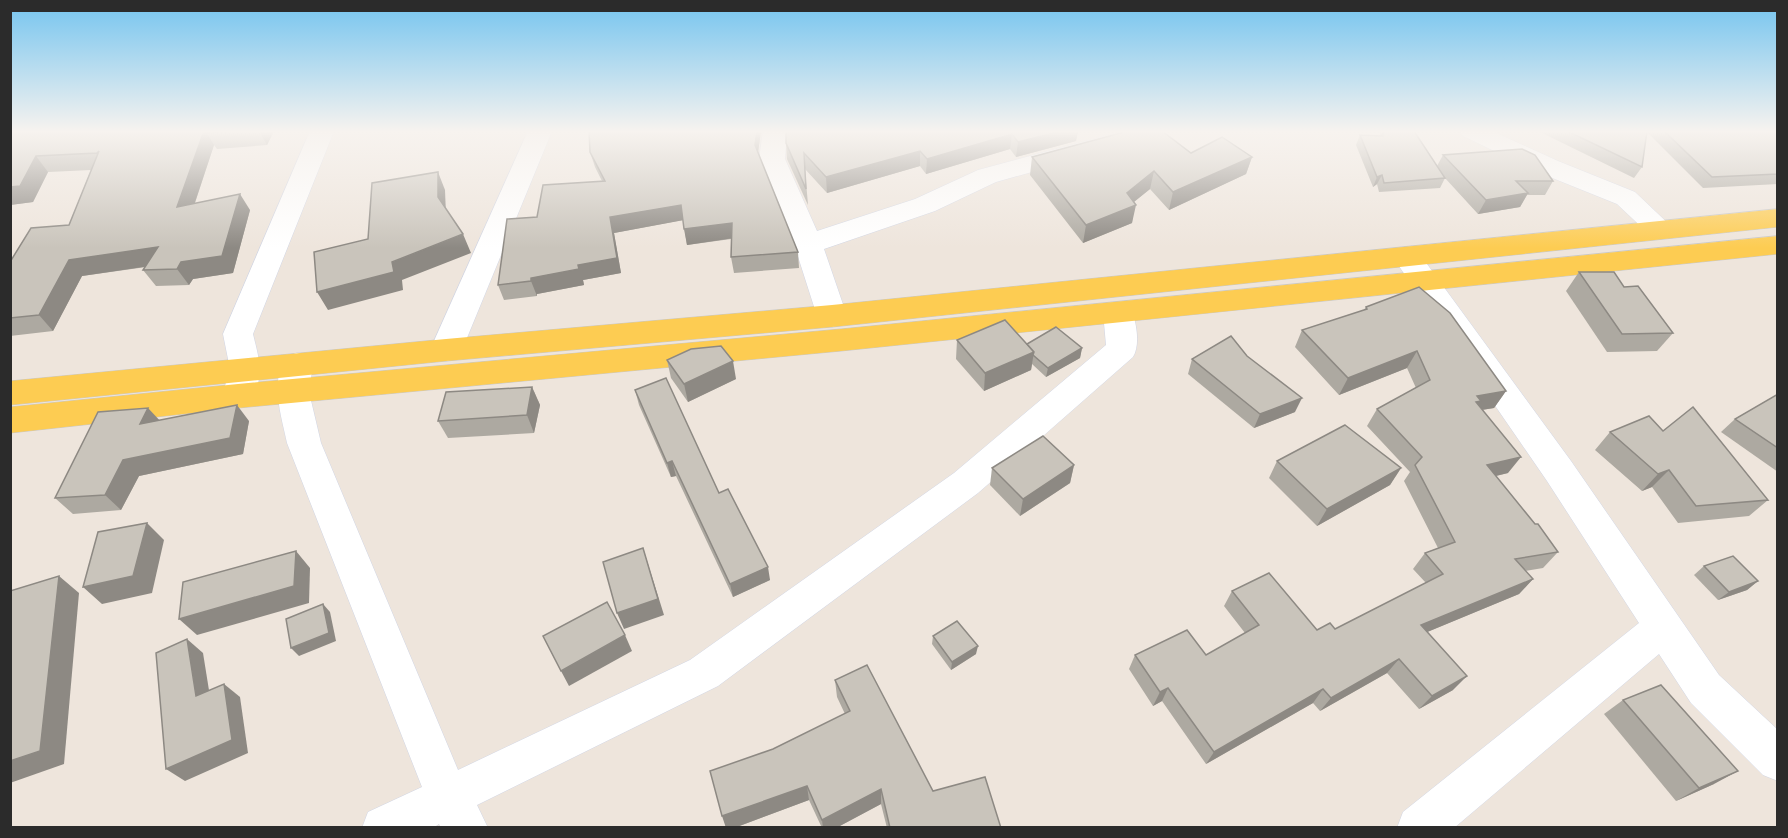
<svg xmlns="http://www.w3.org/2000/svg" width="1788" height="838" font-family="'Golos Text',sans-serif">
<style>
.lines{fill:none;stroke-linecap:round;stroke-linejoin:round}
.minor-casing{stroke:#d1d6e5;stroke-width:1}
.major-casing{stroke:#c8c8c8;stroke-width:1}
.minor{fill:#fff;fill-rule:evenodd}
.major{fill:#fdcc52;fill-rule:evenodd}
.wall{fill:#ada9a1}
.shaded-wall{fill:#8d8983}
.building{fill:#c9c4bb;stroke:#8d8983;stroke-width:1.5}
</style>
<rect width="100%" height="100%" fill="#eee5dc"/>
<g class="lines">
<defs>
<g id="minor">
<path d="M 310,131 L 334,131 L 253,334 C 260,363 265,376 249,405 L 238,408 L 227,405 L 222,396 L 230,369 L 223,334 Z"/>
<path d="M 528,131 L 552,131 L 462,350 L 457,358 L 446,361 L 435,358 L 430,350 Z"/>
<path d="M 763,131 L 787,131 L 785,159 L 817,231 L 915,199 L 978,170 L 1124,131 L 1163,131 L 1160,136 L 996,182 L 935,211 L 824,249 L 847,316 L 843,323 L 832,327 L 821,323 L 817,316 L 794,244 L 759,159 Z"/>
<path d="M 1460,131 L 1492,131 L 1558,161 L 1635,192 L 1675,230 L 1671,236 L 1661,239 L 1651,236 L 1617,204 L 1540,173 L 1463,136 Z"/>
<path d="M 1406,247 L 1416,249 L 1571,461 L 1719,675 L 1778,730 L 1778,781 L 1763,775 L 1691,703 L 1659,654 L 1454,828 L 1397,828 L 1403,812 L 1639,623 L 1547,481 L 1392,256 L 1396,249 Z"/>
<path d="M 1118,302 L 1129,305 C 1136,318 1141,344 1133,357 L 978,493 L 718,686 L 477,805 L 488,828 L 441,828 L 439,824 L 433,828 L 362,828 L 368,812 L 422,787 L 287,443 C 281,414 270,383 286,356 L 297,353 L 308,356 L 313,364 L 309,392 L 321,443 L 458,770 L 690,660 L 954,473 L 1106,345 L 1103,312 L 1107,305 Z"/>
</g>
<g id="major">
<path d="M 1778,209 L 1778,227 L 832,327 L 446,361 L 10,405 L 10,381 L 446,339 L 832,305 Z"/>
<path d="M 1778,236 L 1778,254 L 841,351 L 238,408 L 10,433 L 10,407 L 238,384 L 841,329 Z"/>
</g>
</defs>
<use href="#minor" class="minor-casing"/>
<use href="#major" class="major-casing"/>
<use href="#minor" class="minor"/>
<use href="#major" class="major"/>
</g>
<g class="wall">
<path d="M 10,131 L 274,131 L 267,145 L 217,149 L 214,145 L 195,203 L 250,210 L 233,273 L 193,279 L 189,285 L 156,286 L 143,270 L 146,267 L 82,276 L 53,331 L 10,336 L 10,262 L 69,225 L 91,170 L 48,172 L 33,202 L 10,205 Z"/>
<path d="M 589,131 L 761,131 L 758,152 L 798,252 L 799,268 L 734,273 L 731,257 L 731,239 L 687,245 L 683,220 L 614,233 L 621,273 L 583,280 L 584,285 L 537,294 L 537,296 L 504,300 L 498,285 L 537,217 L 602,181 L 595,167 L 590,152 Z"/>
<path d="M 786,131 L 1078,131 L 1076,141 L 1016,157 L 1010,149 L 926,174 L 920,166 L 827,193 L 805,169 L 808,205 L 787,159 L 786,143 Z"/>
<path d="M 1380,131 L 1414,131 L 1437,166 L 1443,155 L 1553,181 L 1545,195 L 1527,195 L 1520,207 L 1478,214 L 1445,178 L 1440,188 L 1379,192 L 1377,184 L 1373,187 L 1356,145 L 1360,135 L 1380,136 Z"/>
<path d="M 1538,131 L 1778,131 L 1778,184 L 1703,188 L 1647,132 L 1642,167 L 1634,178 Z"/>
<path d="M 1191,153 L 1252,157 L 1246,174 L 1169,210 L 1150,189 L 1134,202 L 1132,223 L 1083,243 L 1030,175 L 1032,157 Z"/>
<path d="M 1579,272 L 1624,287 L 1673,333 L 1657,351 L 1607,352 L 1566,291 Z"/>
<path d="M 1366,307 L 1506,391 L 1494,408 L 1482,410 L 1508,473 L 1496,476 L 1558,552 L 1543,568 L 1525,571 L 1533,579 L 1519,594 L 1427,632 L 1453,690 L 1419,709 L 1387,673 L 1320,711 L 1313,703 L 1206,764 L 1162,701 L 1153,706 L 1129,669 L 1135,655 L 1206,655 L 1245,633 L 1224,606 L 1232,591 L 1317,630 L 1335,629 L 1426,583 L 1413,569 L 1425,553 L 1438,548 L 1404,481 L 1410,472 L 1367,426 L 1377,409 L 1416,388 L 1407,368 L 1339,395 L 1295,347 L 1302,330 L 1364,310 Z"/>
<path d="M 957,340 L 1027,344 L 1082,348 L 1080,358 L 1046,377 L 1032,364 L 1031,370 L 984,391 L 956,359 Z"/>
<path d="M 1247,356 L 1295,412 L 1254,428 L 1188,374 L 1192,359 Z"/>
<path d="M 667,360 L 736,379 L 688,402 L 671,378 Z"/>
<path d="M 532,387 L 540,405 L 534,433 L 448,438 L 438,421 Z"/>
<path d="M 635,390 L 719,493 L 770,580 L 733,597 L 676,476 L 671,477 L 639,405 Z"/>
<path d="M 1778,394 L 1778,472 L 1721,432 L 1735,419 Z"/>
<path d="M 159,420 L 249,421 L 243,454 L 139,476 L 121,510 L 73,514 L 55,498 Z"/>
<path d="M 1663,431 L 1768,500 L 1749,516 L 1678,523 L 1652,487 L 1642,491 L 1595,450 L 1610,432 Z"/>
<path d="M 1277,461 L 1401,468 L 1390,485 L 1317,526 L 1269,478 Z"/>
<path d="M 1074,465 L 1070,483 L 1020,516 L 990,485 L 992,468 Z"/>
<path d="M 1704,566 L 1758,581 L 1747,590 L 1718,600 L 1694,575 Z"/>
<path d="M 933,636 L 976,654 L 951,670 L 932,644 Z"/>
<path d="M 835,680 L 933,791 L 1001,828 L 887,828 L 881,804 L 836,828 L 822,828 L 809,800 L 734,828 L 726,828 L 773,749 L 845,714 L 837,697 Z"/>
<path d="M 1623,700 L 1714,784 L 1676,801 L 1604,714 Z"/>
</g>
<g class="shaded-wall">
<path d="M 204,131 L 212,131 L 207,133 L 214,145 L 188,223 L 177,207 Z"/>
<path d="M 259,131 L 274,131 L 267,145 Z"/>
<path d="M 757,131 L 761,131 L 757,160 L 755,145 Z"/>
<path d="M 1061,131 L 1078,131 L 1076,141 L 1016,157 L 1018,142 Z"/>
<path d="M 1012,134 L 1010,149 L 926,174 L 927,159 Z"/>
<path d="M 920,151 L 920,166 L 827,193 L 826,177 Z"/>
<path d="M 36,156 L 48,172 L 33,202 L 10,205 L 10,187 Z"/>
<path d="M 1252,157 L 1246,174 L 1169,210 L 1173,192 Z"/>
<path d="M 1154,171 L 1150,189 L 1125,209 L 1136,205 L 1132,223 L 1083,243 L 1086,225 Z"/>
<path d="M 438,172 L 445,190 L 446,215 L 438,197 Z"/>
<path d="M 1382,175 L 1377,184 L 1373,187 L 1377,177 Z"/>
<path d="M 1528,193 L 1520,207 L 1478,214 L 1486,200 Z"/>
<path d="M 240,194 L 250,210 L 233,273 L 193,279 L 189,285 L 177,269 L 181,262 Z"/>
<path d="M 681,205 L 684,220 L 614,233 L 621,273 L 583,280 L 584,285 L 537,294 L 537,296 L 531,281 L 531,278 L 578,265 L 610,217 Z"/>
<path d="M 732,223 L 734,238 L 687,245 L 684,229 Z"/>
<path d="M 463,234 L 471,253 L 402,280 L 403,290 L 328,310 L 317,292 Z"/>
<path d="M 158,247 L 170,263 L 82,276 L 53,331 L 39,315 L 69,260 Z"/>
<path d="M 1082,348 L 1080,358 L 1046,377 L 1048,368 Z"/>
<path d="M 1417,351 L 1407,368 L 1339,395 L 1348,378 Z"/>
<path d="M 1034,352 L 1031,370 L 984,391 L 985,373 Z"/>
<path d="M 733,361 L 736,379 L 688,402 L 684,384 Z"/>
<path d="M 532,387 L 540,405 L 534,433 L 527,415 Z"/>
<path d="M 1506,391 L 1494,408 L 1474,411 L 1477,396 Z"/>
<path d="M 1302,398 L 1295,412 L 1254,428 L 1260,414 Z"/>
<path d="M 237,405 L 249,421 L 243,454 L 139,476 L 121,510 L 105,495 L 123,460 Z"/>
<path d="M 148,408 L 163,424 L 140,424 Z"/>
<path d="M 1521,457 L 1508,473 L 1474,481 L 1487,465 Z"/>
<path d="M 672,461 L 676,476 L 671,477 L 667,463 Z"/>
<path d="M 1074,465 L 1070,483 L 1020,516 L 1023,499 Z"/>
<path d="M 1401,468 L 1390,485 L 1317,526 L 1327,509 Z"/>
<path d="M 1669,470 L 1652,487 L 1642,491 L 1658,474 Z"/>
<path d="M 147,523 L 164,540 L 152,593 L 102,604 L 83,587 Z"/>
<path d="M 643,548 L 664,615 L 624,629 L 617,613 Z"/>
<path d="M 296,551 L 310,568 L 309,603 L 197,635 L 179,619 Z"/>
<path d="M 768,567 L 770,580 L 733,597 L 730,584 Z"/>
<path d="M 59,576 L 79,593 L 64,764 L 10,783 L 10,761 Z"/>
<path d="M 1533,579 L 1519,594 L 1408,640 L 1421,625 Z"/>
<path d="M 1758,581 L 1747,590 L 1718,600 L 1729,592 Z"/>
<path d="M 323,604 L 330,612 L 336,641 L 299,656 L 291,648 Z"/>
<path d="M 625,635 L 632,651 L 569,686 L 561,671 Z"/>
<path d="M 187,639 L 203,653 L 212,709 L 196,696 Z"/>
<path d="M 978,646 L 976,654 L 951,670 L 952,662 Z"/>
<path d="M 1399,659 L 1387,673 L 1320,711 L 1331,698 Z"/>
<path d="M 1467,676 L 1453,690 L 1419,709 L 1432,696 Z"/>
<path d="M 224,684 L 240,697 L 248,753 L 185,781 L 166,769 Z"/>
<path d="M 1168,688 L 1162,701 L 1153,706 L 1160,692 Z"/>
<path d="M 1323,689 L 1313,703 L 1206,764 L 1214,752 Z"/>
<path d="M 1738,771 L 1714,784 L 1676,801 L 1699,788 Z"/>
<path d="M 807,786 L 809,800 L 734,828 L 726,828 L 722,816 Z"/>
<path d="M 881,789 L 881,804 L 836,828 L 823,828 L 822,820 Z"/>
</g>
<g class="building">
<path d="M 10,131 L 204,131 L 177,207 L 240,194 L 222,256 L 181,262 L 177,269 L 143,270 L 158,247 L 69,260 L 39,315 L 10,318 L 10,262 L 31,228 L 69,225 L 99,151 L 97,153 L 36,156 L 20,186 L 10,187 Z"/>
<path d="M 208,131 L 235,131 L 207,133 Z"/>
<path d="M 589,131 L 757,131 L 755,145 L 798,252 L 731,257 L 732,223 L 684,229 L 681,205 L 610,217 L 617,258 L 578,265 L 579,269 L 531,278 L 531,281 L 498,285 L 507,219 L 537,217 L 543,185 L 605,181 L 590,152 Z"/>
<path d="M 786,131 L 1061,131 L 1018,142 L 1012,134 L 927,159 L 920,151 L 826,177 L 804,153 L 806,189 L 786,143 Z"/>
<path d="M 1128,131 L 1162,131 L 1191,153 L 1222,137 L 1252,157 L 1173,192 L 1154,171 L 1127,193 L 1136,205 L 1086,225 L 1032,157 Z"/>
<path d="M 1383,131 L 1414,131 L 1445,178 L 1384,183 L 1382,175 L 1377,177 L 1360,135 L 1383,136 Z"/>
<path d="M 1567,131 L 1647,131 L 1642,167 Z"/>
<path d="M 1664,131 L 1778,131 L 1778,174 L 1712,177 Z"/>
<path d="M 1522,149 L 1535,155 L 1553,181 L 1516,181 L 1528,193 L 1486,200 L 1443,155 Z"/>
<path d="M 438,172 L 438,197 L 463,234 L 392,262 L 394,272 L 317,292 L 314,252 L 368,239 L 372,183 Z"/>
<path d="M 1579,272 L 1614,272 L 1624,287 L 1638,286 L 1673,333 L 1622,334 Z"/>
<path d="M 1419,287 L 1450,313 L 1506,391 L 1477,396 L 1481,401 L 1476,402 L 1521,457 L 1487,465 L 1535,524 L 1538,524 L 1558,552 L 1515,559 L 1533,579 L 1421,625 L 1467,676 L 1432,696 L 1399,659 L 1331,698 L 1323,689 L 1214,752 L 1168,688 L 1160,692 L 1135,655 L 1187,630 L 1206,655 L 1259,625 L 1232,591 L 1269,573 L 1317,630 L 1330,623 L 1335,629 L 1443,574 L 1425,553 L 1455,542 L 1415,465 L 1422,457 L 1377,409 L 1430,380 L 1417,351 L 1348,378 L 1302,330 L 1367,309 L 1366,307 Z"/>
<path d="M 1005,320 L 1034,352 L 985,373 L 957,340 Z"/>
<path d="M 1056,327 L 1082,348 L 1048,368 L 1033,355 L 1034,352 L 1027,344 Z"/>
<path d="M 1231,336 L 1247,356 L 1302,398 L 1260,414 L 1192,359 Z"/>
<path d="M 721,346 L 733,361 L 684,384 L 667,360 L 691,349 Z"/>
<path d="M 666,378 L 719,493 L 728,489 L 768,567 L 730,584 L 672,461 L 667,463 L 635,390 Z"/>
<path d="M 532,387 L 527,415 L 438,421 L 446,392 Z"/>
<path d="M 1778,394 L 1778,448 L 1735,419 Z"/>
<path d="M 237,405 L 230,438 L 123,460 L 105,495 L 55,498 L 98,412 L 148,408 L 140,424 Z"/>
<path d="M 1693,407 L 1768,500 L 1696,506 L 1669,470 L 1658,474 L 1610,432 L 1649,416 L 1663,431 Z"/>
<path d="M 1345,425 L 1401,468 L 1327,509 L 1277,461 Z"/>
<path d="M 1043,436 L 1074,465 L 1023,499 L 992,468 Z"/>
<path d="M 147,523 L 133,576 L 83,587 L 98,532 Z"/>
<path d="M 643,548 L 658,599 L 617,613 L 603,562 Z"/>
<path d="M 296,551 L 294,586 L 179,619 L 183,582 Z"/>
<path d="M 1733,556 L 1758,581 L 1729,592 L 1704,566 Z"/>
<path d="M 59,576 L 40,751 L 10,761 L 10,591 Z"/>
<path d="M 607,602 L 625,635 L 561,671 L 543,636 Z"/>
<path d="M 323,604 L 329,633 L 291,648 L 286,619 Z"/>
<path d="M 957,621 L 978,646 L 952,662 L 933,636 Z"/>
<path d="M 187,639 L 196,696 L 224,684 L 232,740 L 166,769 L 156,653 Z"/>
<path d="M 867,665 L 933,791 L 985,777 L 1001,828 L 890,828 L 881,789 L 822,820 L 807,786 L 722,816 L 710,771 L 773,749 L 850,711 L 835,680 Z"/>
<path d="M 1661,685 L 1738,771 L 1699,788 L 1623,700 Z"/>
</g>
<linearGradient id="sky" x2="0" y2="1"><stop stop-color="#74c4ef"/><stop offset="0.53" stop-color="#f7f3ef"/><stop offset="1" stop-color="#f7f3ef" stop-opacity="0"/></linearGradient>
<rect width="1788" height="248" fill="url(#sky)"/>
<rect width="1788" height="838" fill="none" stroke="#2b2b2b" stroke-width="24"/>
</svg>
